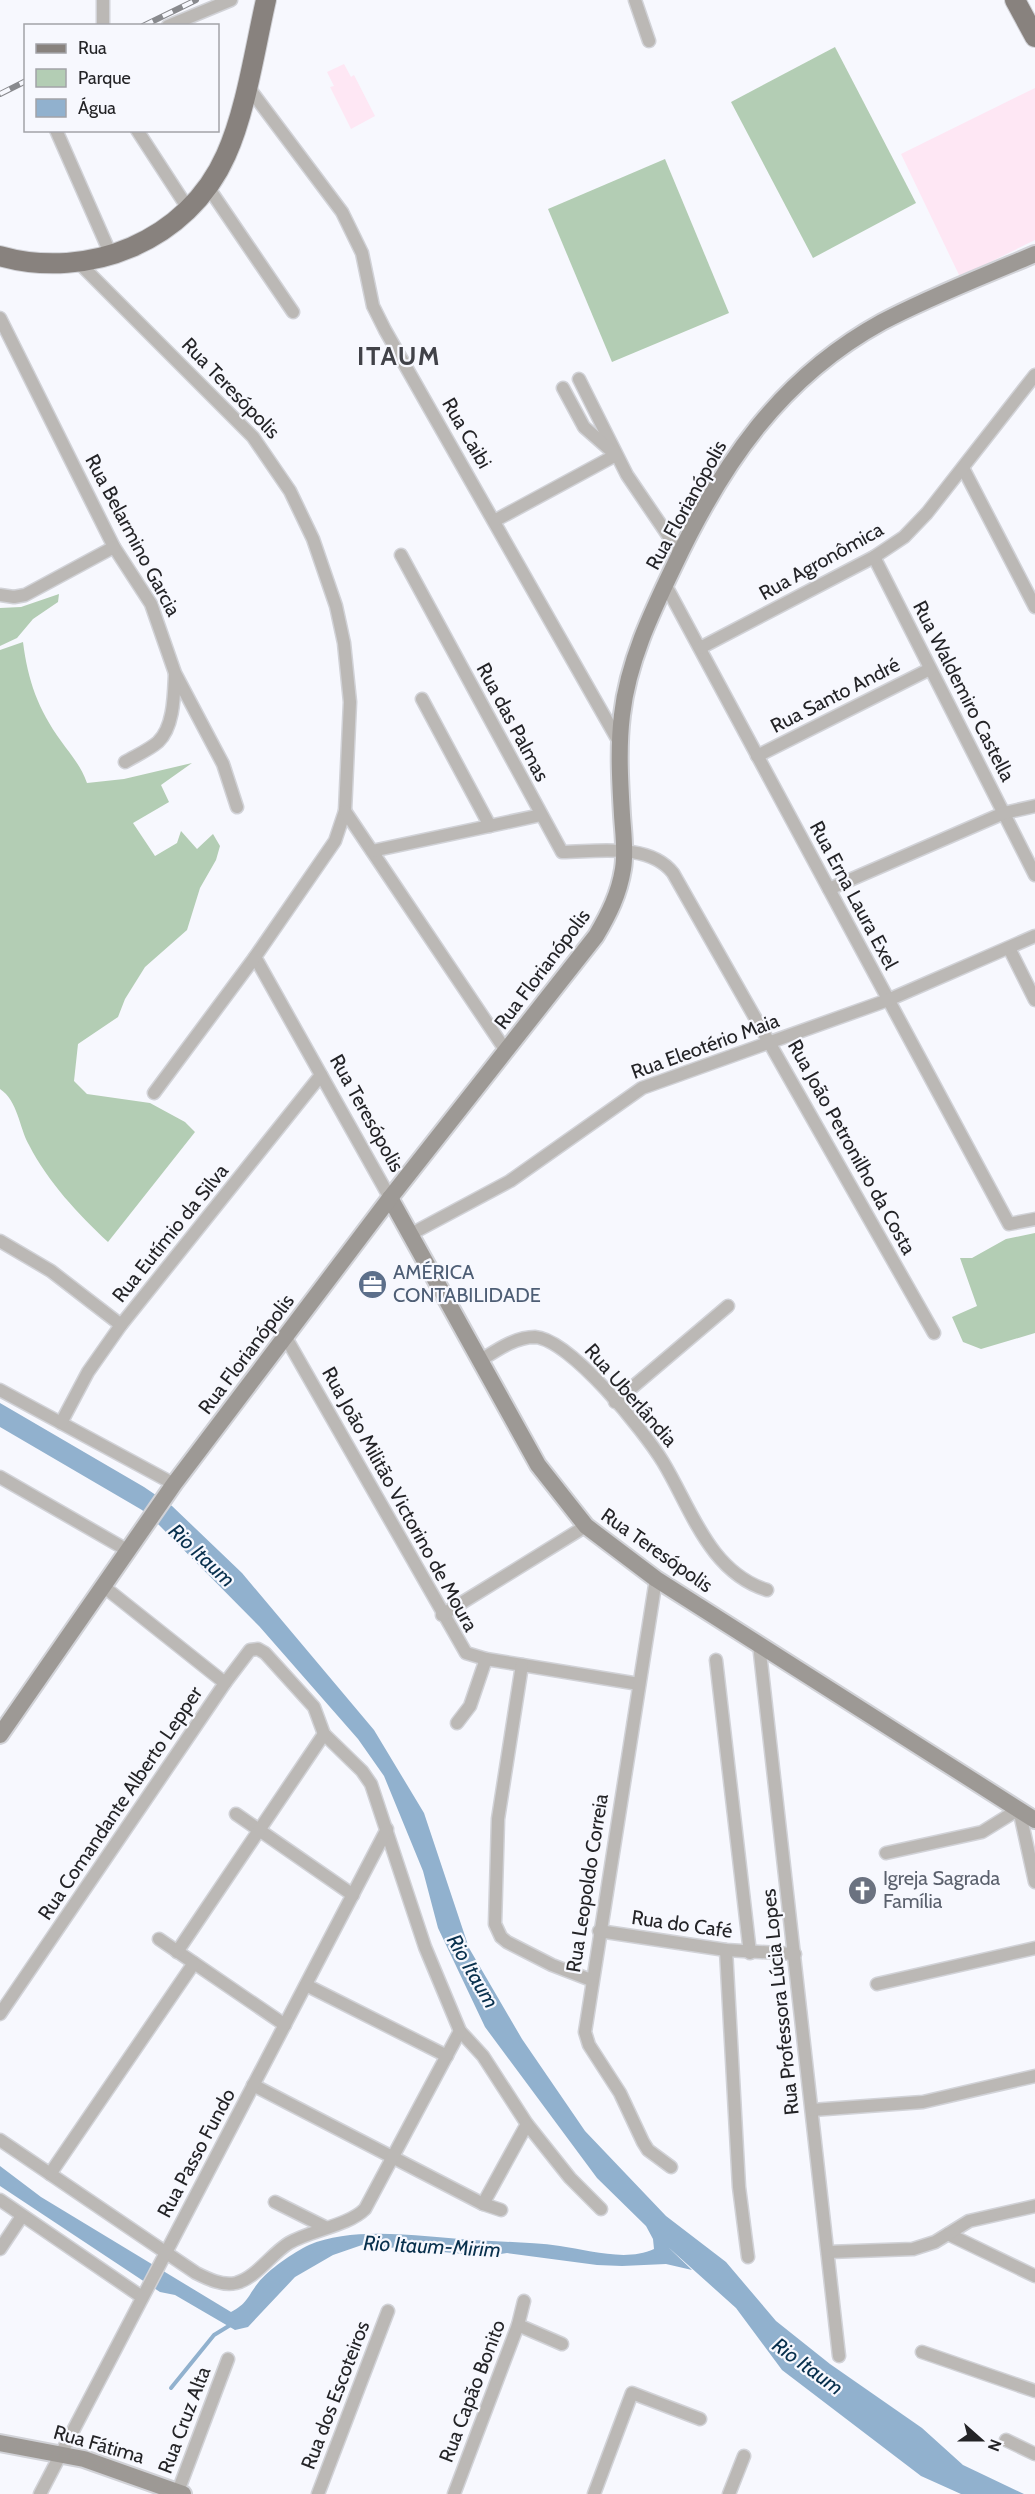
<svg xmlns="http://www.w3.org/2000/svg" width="1035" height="2494" font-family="Cabin,sans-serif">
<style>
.education{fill:#fee7f4}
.green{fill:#b3cdb4}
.water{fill:#91b1ce}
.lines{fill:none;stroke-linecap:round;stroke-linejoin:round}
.stream{stroke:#91b1ce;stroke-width:4}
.street-casing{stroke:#d1d2d7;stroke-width:15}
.secondary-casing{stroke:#d1d2d7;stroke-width:20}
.primary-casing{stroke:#d1d2d7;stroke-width:22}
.street{stroke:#bbb8b5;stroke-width:12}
.secondary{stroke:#9d9995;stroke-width:16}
.primary{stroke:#88827e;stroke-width:20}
.rail-casing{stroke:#898a8e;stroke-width:6}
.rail{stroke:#f7f8fe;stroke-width:4;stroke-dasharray:11;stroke-linecap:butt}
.labels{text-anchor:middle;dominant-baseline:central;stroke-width:4.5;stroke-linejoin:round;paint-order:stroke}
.street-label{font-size:20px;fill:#242427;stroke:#f7f8fe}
.service-label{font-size:20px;fill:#4e5e75;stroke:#f7f8fe;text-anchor:start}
.worship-label{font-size:20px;fill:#5b616d;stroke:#f7f8fe;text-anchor:start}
.water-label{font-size:21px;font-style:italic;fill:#08304d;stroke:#f7f8fe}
.district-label{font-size:26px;font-weight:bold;letter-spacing:1.5px;fill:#414248;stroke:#f7f8fe}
</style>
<rect width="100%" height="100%" fill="#f7f8fe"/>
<g class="education">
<path d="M 344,64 L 351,77 L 354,75 L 375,116 L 351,129 L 330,87 L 334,86 L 327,72 Z"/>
<path d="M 1035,88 L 1035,240 L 960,277 L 901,154 Z"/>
</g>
<g class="green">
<path d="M 835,47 L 916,203 L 813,258 L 731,102 Z"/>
<path d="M 665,159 L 729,313 L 612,362 L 548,209 Z"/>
<path d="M 59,594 L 58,602 L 33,619 L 17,638 L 0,646 L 0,608 L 21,607 Z"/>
<path d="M 23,642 C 28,681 38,709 61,741 C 71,755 81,766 87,783 L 124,779 L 192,763 L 161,785 L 169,802 L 133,823 L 155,856 L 177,843 L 181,831 L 197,849 L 213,834 L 220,846 L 216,860 L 200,888 L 187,930 L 145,967 L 125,999 L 118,1017 L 78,1044 L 74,1081 L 87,1094 L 150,1103 L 185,1122 L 195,1132 L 108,1242 C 78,1214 48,1182 29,1145 C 19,1127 18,1101 0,1089 L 0,650 Z"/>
<path d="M 1035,1233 L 1035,1333 L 981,1349 L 963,1342 L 952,1317 L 977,1306 L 960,1258 L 972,1258 L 1006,1239 Z"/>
</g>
<path class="water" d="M 0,1403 L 144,1487 L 172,1506 L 242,1573 L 374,1730 L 424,1813 L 469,1948 L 522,2039 L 585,2131 L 666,2216 L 726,2262 L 776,2321 L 830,2364 L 922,2428 L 963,2465 L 1024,2494 L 961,2494 L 921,2476 L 782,2370 L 736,2308 L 668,2247 L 692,2270 L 666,2264 L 622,2266 L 597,2265 L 507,2253 L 488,2256 L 362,2245 L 333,2255 L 295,2277 L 248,2327 L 235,2330 L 175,2295 L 160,2292 L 0,2186 L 0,2166 L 41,2197 L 231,2312 C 248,2303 247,2297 258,2283 C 269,2269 293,2253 309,2245 C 354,2225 425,2237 473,2240 C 502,2242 531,2242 560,2246 C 589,2250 626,2262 654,2249 L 653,2239 L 646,2226 L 597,2178 L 485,2027 L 438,1928 L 423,1871 L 384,1776 L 358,1739 L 259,1626 L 159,1525 L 142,1510 L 0,1427 Z"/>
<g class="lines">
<path class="stream" d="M 171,2388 L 214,2335 L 232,2324"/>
<defs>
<g id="street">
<path d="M 103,0 L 103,25"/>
<path d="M 635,0 L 649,41"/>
<path d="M 168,26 L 231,0"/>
<path d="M 246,84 L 342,212 L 362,253 L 373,306 L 385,330 L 619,742"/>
<path d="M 56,130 L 111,255"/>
<path d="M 137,130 L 189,210"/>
<path d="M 208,187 L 293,312"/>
<path d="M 79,263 L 253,437 L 290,491 L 313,539 L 336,606 L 344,643 L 350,702 L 345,811 L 335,841 L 255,957 L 390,1198"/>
<path d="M 0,318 L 114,547 L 151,604 L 175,673 L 223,764 L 237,807"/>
<path d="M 579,379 L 627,475 L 680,553"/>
<path d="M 963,468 L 1035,607"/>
<path d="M 494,521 L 616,455 L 584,427 L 563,388"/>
<path d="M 401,555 L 562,852 C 596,852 649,842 673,873 L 934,1333"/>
<path d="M 874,557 L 1035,875"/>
<path d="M 665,584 L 1009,1224 L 1035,1219"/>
<path d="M 0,595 L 14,597 L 25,595 L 114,547"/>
<path d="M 700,648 L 874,557 L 904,537 L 927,513 L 1035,375"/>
<path d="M 422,699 L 490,826"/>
<path d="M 757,756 L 930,669"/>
<path d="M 125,762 C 135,756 149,750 158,742 C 174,727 174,695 175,674"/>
<path d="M 345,811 L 506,1051"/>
<path d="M 372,851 L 541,815"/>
<path d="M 829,889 L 1004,813 L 1035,806"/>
<path d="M 1009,948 L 1035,1000"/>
<path d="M 154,1093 L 255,957"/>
<path d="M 411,1234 L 510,1181 L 642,1088 L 888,1000 L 1035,936"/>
<path d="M 0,1241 L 51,1271 L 121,1325"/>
<path d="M 285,1336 L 466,1653 L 486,1659 L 639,1684"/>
<path d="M 481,1360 C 497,1350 515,1337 535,1337 C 570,1339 645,1432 663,1462 C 691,1508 709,1572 767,1590"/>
<path d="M 0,1390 L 174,1484"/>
<path d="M 615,1402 L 728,1306"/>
<path d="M 61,1423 L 88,1372 L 121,1325 L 321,1075"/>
<path d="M 0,1477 L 127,1550"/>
<path d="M 656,1579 L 585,2032 L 589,2045 L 620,2093 L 643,2142 L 648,2150 L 671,2167"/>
<path d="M 442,1615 L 586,1526"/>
<path d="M 759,1644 L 839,2356"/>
<path d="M 716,1660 L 750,1953"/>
<path d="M 522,1665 L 498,1819 L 495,1924 L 501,1937 L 507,1942 L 552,1965 L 591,1980"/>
<path d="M 225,1683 L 250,1650 L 258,1649 L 265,1653 L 314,1707 L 324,1734 L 362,1771 L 371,1784 L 425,1947 L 460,2031 L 483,2056 L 527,2124 L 570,2178 L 601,2209"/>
<path d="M 457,1723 L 470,1706 L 486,1659"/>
<path d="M 236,1814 L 353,1895"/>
<path d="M 886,1853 L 982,1832 L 1019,1809 L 1035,1882"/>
<path d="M 599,1931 L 726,1950 L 795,1954"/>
<path d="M 159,1939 L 285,2025"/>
<path d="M 726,1950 L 739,2187 L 748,2257"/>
<path d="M 177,1952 L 324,1734"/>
<path d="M 877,1984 L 1035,1948"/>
<path d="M 306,1985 L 447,2056"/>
<path d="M 0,2014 L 225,1683 L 103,1586"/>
<path d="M 253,2085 L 483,2204 L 501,2210"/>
<path d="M 812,2110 L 923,2102 L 1035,2076"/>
<path d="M 0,2140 L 196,2273 C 208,2279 222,2286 236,2283 C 256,2278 271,2254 289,2243 C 311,2230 348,2226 365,2209 L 460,2031"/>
<path d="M 50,2174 L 194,1963"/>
<path d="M 0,2200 L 142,2297"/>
<path d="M 275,2202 L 325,2227"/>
<path d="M 483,2204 L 527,2124"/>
<path d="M 948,2234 L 1035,2276"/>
<path d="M 0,2249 L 22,2216"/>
<path d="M 828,2252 L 913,2249 L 935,2242 L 969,2221 L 1035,2206"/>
<path d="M 518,2325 L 562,2344"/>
<path d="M 922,2352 L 1035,2391"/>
<path d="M 1006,2440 L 1035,2454"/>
<path d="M 40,2494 L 387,1829"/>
<path d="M 177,2494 L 228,2359"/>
<path d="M 318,2494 L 388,2311"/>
<path d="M 454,2494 L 518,2325 L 524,2301"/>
<path d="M 594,2494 L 632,2393 L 700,2419"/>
<path d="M 729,2494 L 744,2456"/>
</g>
<g id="secondary">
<path d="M 390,1198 L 538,1465 L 586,1526 L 656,1579 L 1035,1820"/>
<path d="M 0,1735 L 174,1484 L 390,1198 L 596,936 C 609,914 619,894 623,869 C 626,851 623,832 622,815 C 620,781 618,748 622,715 C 628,662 651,614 674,566 C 722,464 780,378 882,322 C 931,296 984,276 1035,254"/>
<path d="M 0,2443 L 84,2459 L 183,2494"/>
</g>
<g id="primary">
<path d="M 1015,0 L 1035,37"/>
<path d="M 0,256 C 88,281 188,241 226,155 C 246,111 255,48 266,0"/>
</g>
</defs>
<use href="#street" class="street-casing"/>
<use href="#secondary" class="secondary-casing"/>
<use href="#primary" class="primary-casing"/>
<use href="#street" class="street"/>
<use href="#secondary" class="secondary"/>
<use href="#primary" class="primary"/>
<defs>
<g id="rail">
<path d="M 143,26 L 196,0"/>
<path d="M 0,94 L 26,81"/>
</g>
</defs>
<use href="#rail" class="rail-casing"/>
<use href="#rail" class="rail"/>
</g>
<defs>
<symbol id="office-disc" viewBox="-11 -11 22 22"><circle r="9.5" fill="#5c6f8a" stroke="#f7f8fe"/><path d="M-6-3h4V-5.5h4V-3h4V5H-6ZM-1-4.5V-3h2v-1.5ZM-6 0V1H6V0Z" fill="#fff"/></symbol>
<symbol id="church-disc" viewBox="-11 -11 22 22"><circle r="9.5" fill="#6b7280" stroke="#f7f8fe"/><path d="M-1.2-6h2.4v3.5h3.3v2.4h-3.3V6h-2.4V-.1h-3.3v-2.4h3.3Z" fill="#fff"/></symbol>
</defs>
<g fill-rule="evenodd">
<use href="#office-disc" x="356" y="1268" width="33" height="33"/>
<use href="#church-disc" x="846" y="1874" width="33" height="33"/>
</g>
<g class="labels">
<g class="street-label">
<text transform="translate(231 388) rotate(46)">Rua Teresópolis</text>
<text transform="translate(467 433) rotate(60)">Rua Caibi</text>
<text transform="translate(686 505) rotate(-61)">Rua Florianópolis</text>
<text transform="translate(133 535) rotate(62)">Rua Belarmino Garcia</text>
<text transform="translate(821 561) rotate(-29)">Rua Agronômica</text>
<text transform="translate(964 691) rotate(63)">Rua Waldemiro Castella</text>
<text transform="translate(835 695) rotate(-27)">Rua Santo André</text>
<text transform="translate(513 722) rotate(62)">Rua das Palmas</text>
<text transform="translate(854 895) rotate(62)">Rua Erna Laura Exel</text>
<text transform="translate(542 969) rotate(-53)">Rua Florianópolis</text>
<text transform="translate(705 1046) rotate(-20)">Rua Eleotério Maia</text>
<text transform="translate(367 1113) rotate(61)">Rua Teresópolis</text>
<text transform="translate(852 1147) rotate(61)">Rua João Petronilho da Costa</text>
<text transform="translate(170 1233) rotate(-51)">Rua Eutímio da Silva</text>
<text transform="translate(246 1354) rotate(-53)">Rua Florianópolis</text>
<text transform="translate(631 1395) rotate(49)">Rua Uberlândia</text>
<text transform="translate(400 1499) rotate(61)">Rua João Militão Victorino de Moura</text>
<text transform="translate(657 1550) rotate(35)">Rua Teresópolis</text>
<text transform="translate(120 1803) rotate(-56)">Rua Comandante Alberto Lepper</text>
<text transform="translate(587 1883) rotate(-81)">Rua Leopoldo Correia</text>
<text transform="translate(682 1924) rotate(8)">Rua do Café</text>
<text transform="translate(780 2002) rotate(-96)">Rua Professora Lúcia Lopes</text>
<text transform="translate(196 2153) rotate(-62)">Rua Passo Fundo</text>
<text transform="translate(472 2391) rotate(-69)">Rua Capão Bonito</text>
<text transform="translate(335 2395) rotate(-69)">Rua dos Escoteiros</text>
<text transform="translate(184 2420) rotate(-69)">Rua Cruz Alta</text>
<text transform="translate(99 2444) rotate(16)">Rua Fátima</text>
</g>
<g class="service-label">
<text x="393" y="1272">AMÉRICA<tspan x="393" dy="23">CONTABILIDADE</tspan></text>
</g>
<g class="worship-label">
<text x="883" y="1878">Igreja Sagrada<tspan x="883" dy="23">Família</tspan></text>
</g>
<g class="water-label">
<text transform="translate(202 1555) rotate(43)">Rio Itaum</text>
<text transform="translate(473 1971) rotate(60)">Rio Itaum</text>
<text transform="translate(432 2246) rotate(3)">Rio Itaum-Mirim</text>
<text transform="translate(808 2366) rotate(36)">Rio Itaum</text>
</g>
<g class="district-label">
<text x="399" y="356">ITAUM</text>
</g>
</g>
<rect x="24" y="24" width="195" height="108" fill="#f7f8fe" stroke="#a3a3a8" stroke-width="1.5"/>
<rect x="36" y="44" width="30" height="9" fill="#88827e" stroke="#a3a3a8" stroke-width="1.5"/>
<text x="78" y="54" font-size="18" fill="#242427">Rua</text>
<rect x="36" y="69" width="30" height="18" fill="#b3cdb4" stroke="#a3a3a8" stroke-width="1.5"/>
<text x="78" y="84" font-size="18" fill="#242427">Parque</text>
<rect x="36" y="99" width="30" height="18" fill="#91b1ce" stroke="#a3a3a8" stroke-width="1.5"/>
<text x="78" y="114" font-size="18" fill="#242427">Água</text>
<g transform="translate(981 2440) rotate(111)" stroke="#f7f8fe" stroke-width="4.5" paint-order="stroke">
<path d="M0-4.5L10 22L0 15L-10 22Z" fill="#242427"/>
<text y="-9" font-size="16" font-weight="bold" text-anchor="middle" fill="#242427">N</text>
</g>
</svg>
